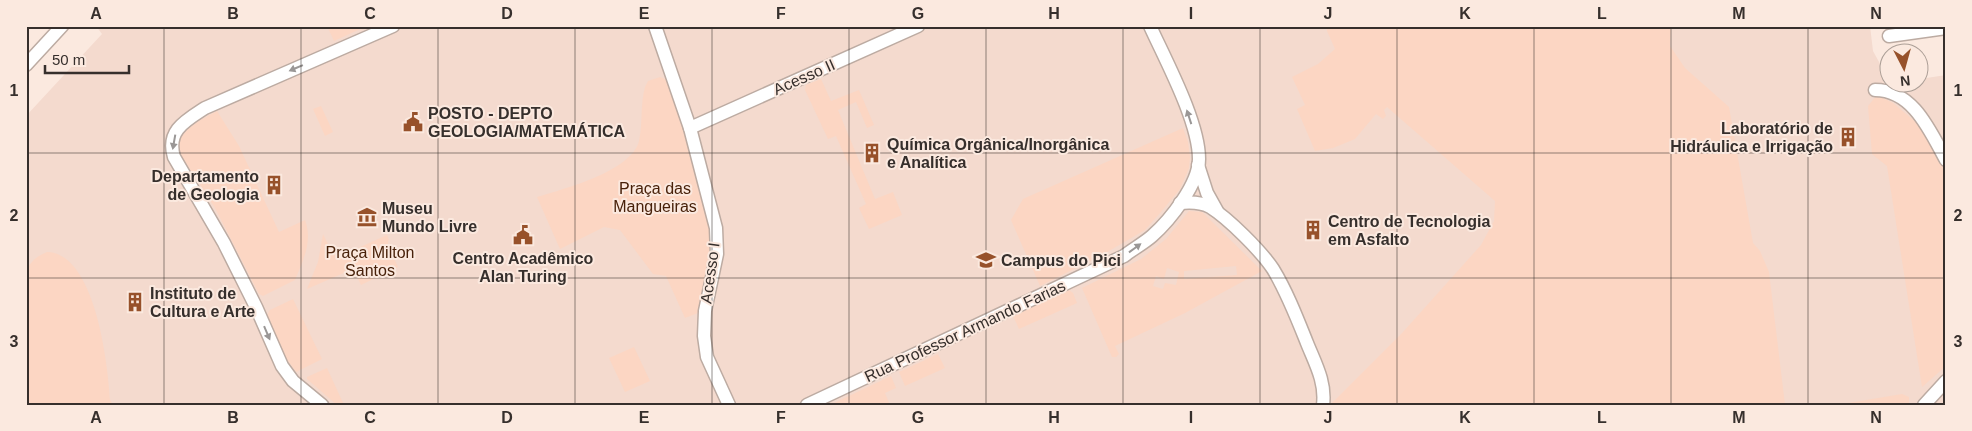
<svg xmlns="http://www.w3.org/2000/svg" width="1972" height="431" font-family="Arial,sans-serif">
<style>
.built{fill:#f4dace}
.green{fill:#fcd6c3;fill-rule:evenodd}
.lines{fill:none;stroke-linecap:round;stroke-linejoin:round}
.minor-casing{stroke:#bcaba2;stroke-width:15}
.minor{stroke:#fff;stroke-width:12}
.oneway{fill:#9a9796}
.grid{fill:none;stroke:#362f2c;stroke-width:1;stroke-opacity:0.55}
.labels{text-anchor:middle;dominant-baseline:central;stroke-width:4;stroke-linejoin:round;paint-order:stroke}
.street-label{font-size:16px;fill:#362f2c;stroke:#fbe9df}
.poi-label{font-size:16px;font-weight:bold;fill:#362f2c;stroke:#fbe9df;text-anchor:start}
.park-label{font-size:16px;fill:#48210a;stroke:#fbe9df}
.neatline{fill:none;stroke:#362f2c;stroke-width:2}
.grid-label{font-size:16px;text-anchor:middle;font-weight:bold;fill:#362f2c}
</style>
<rect width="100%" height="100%" fill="#fbe9df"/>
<path class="built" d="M 96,26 L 1870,26 L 1873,51 L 1890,82 L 1920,82 L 1920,79 L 1946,75 L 1946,405 L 26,405 L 26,116 L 102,34 Z"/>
<g class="green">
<path d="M 327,26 L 367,26 L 334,41 Z"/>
<path d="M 1327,26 L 1671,26 L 1670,46 L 1685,68 L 1729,107 L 1753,243 L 1760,251 L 1769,272 L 1785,405 L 1330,405 L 1403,332 L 1481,245 L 1494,221 L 1495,201 L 1387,107 L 1384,110 L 1386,116 L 1383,119 L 1376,114 L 1355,139 L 1333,148 L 1315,151 L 1297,109 L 1305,105 L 1292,77 L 1318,64 L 1335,49 L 1327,31 Z"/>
<path d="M 660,77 L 670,81 L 710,225 L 710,262 L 698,313 L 685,318 L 666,276 L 653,274 L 620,230 L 604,227 L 560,249 L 537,197 C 564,189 632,171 639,141 C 643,123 640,105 645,87 L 648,81 Z"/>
<path d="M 821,79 L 831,101 L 859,90 L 874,125 L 867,128 L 856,102 L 838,110 L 875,199 L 893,192 L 902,215 L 869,229 L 859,208 L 866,204 L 836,136 L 828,139 L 805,90 L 806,85 Z"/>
<path d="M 1877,95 L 1893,103 L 1925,130 L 1946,173 L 1946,366 L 1922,387 L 1887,166 L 1872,154 L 1868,106 Z"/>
<path d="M 321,106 L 333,132 L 325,136 L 313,109 Z"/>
<path d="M 217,111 L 239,146 L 279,232 L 305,220 C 313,241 303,261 295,280 L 263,296 L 259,294 L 215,208 L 177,149 C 179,130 202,119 217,111 Z"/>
<path d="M 1183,128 L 1188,142 L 1190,157 L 1189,168 L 1180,189 L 1161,212 L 1145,230 L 1102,255 L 1040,286 L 1011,220 L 1023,199 Z"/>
<path d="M 1189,211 L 1202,212 L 1262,271 L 1185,313 L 1115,346 L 1119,354 L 1116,357 L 1112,357 L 1082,288 L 1141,259 L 1166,239 ZM 1236,266 L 1237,275 L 1184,279 L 1184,271 ZM 1167,268 L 1179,272 L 1176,285 L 1165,283 L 1163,289 L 1153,286 L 1156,276 L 1164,279 Z"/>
<path d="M 323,234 L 332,252 L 335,251 L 338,257 L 387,235 L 389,240 L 388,241 L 388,245 L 398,267 L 361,285 L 353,269 L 307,289 L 318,262 Z"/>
<path d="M 47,252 C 95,253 108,363 110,400 L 113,405 L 26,405 L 26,271 C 31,261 37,256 47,252 Z"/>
<path d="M 1069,290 L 1073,293 L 1077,303 L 1019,329 L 1013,316 Z"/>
<path d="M 293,299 L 322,359 L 296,372 L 282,353 L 267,315 L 270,310 Z"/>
<path d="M 634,347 L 650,381 L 625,392 L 609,358 Z"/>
<path d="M 938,354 L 945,368 L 905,386 L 899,372 Z"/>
<path d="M 327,368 L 344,405 L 337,405 L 307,379 L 307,377 Z"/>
<path d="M 891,376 L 896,388 L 885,393 L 890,405 L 830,405 Z"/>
<path d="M 1902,394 L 1909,397 L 1909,405 L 1836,405 Z"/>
</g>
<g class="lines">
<defs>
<g id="minor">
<path d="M 655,26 L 690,128 L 716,228 L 717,254 L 705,311 L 704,336 L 707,357 L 729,405"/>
<path d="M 1889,36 L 1946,28"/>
<path d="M 26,65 L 62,26"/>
<path d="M 1875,90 C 1913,90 1930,131 1946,160"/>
<path d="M 690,128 L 918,26"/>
<path d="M 1198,165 L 1207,193 L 1217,211"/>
<path d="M 1180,203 C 1190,202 1201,202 1210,207 C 1229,219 1261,251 1273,269 C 1287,292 1297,318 1307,343 C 1315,363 1326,382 1323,405"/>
<path d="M 322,405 L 293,381 L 282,366 L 256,307 L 224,243 L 174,157 C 166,131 185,121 205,108 L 393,26"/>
<path d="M 807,405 L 1124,256 C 1133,249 1144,243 1152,236 C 1170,220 1199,184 1199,159 C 1199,122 1166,61 1150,26"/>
<path d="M 1924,405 L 1946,381"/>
</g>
</defs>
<use href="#minor" class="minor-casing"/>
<use href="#minor" class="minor"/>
</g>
<defs><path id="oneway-solid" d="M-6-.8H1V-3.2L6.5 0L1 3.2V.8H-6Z" transform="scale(1.25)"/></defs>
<g class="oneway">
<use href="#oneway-solid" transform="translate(296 68) rotate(157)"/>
<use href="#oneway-solid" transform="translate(1189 117) rotate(-108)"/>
<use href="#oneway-solid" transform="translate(174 142) rotate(100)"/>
<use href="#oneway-solid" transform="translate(1135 248) rotate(-36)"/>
<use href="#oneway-solid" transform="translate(267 333) rotate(67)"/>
</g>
<path class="grid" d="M 164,26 L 164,405M 301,26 L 301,405M 438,26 L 438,405M 575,26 L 575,405M 712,26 L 712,405M 849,26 L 849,405M 986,26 L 986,405M 1123,26 L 1123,405M 1260,26 L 1260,405M 1397,26 L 1397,405M 1534,26 L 1534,405M 1671,26 L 1671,405M 1808,26 L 1808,405M 26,153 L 1946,153M 26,278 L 1946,278"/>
<defs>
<symbol id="civic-bare" viewBox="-9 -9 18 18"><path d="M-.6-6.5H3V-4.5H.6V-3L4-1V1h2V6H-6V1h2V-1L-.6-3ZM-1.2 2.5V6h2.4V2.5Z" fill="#97512a" stroke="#fbe9df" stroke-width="2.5" paint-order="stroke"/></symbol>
<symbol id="building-bare" viewBox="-9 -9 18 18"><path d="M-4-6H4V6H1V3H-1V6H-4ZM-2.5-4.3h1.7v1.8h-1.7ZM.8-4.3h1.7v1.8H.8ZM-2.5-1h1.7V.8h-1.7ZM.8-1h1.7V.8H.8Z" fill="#97512a" stroke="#fbe9df" stroke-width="2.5" paint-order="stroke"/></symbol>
<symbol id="museum-bare" viewBox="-9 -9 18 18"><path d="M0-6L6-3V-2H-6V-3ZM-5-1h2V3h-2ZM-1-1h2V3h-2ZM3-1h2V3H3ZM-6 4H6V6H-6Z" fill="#97512a" stroke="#fbe9df" stroke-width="2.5" paint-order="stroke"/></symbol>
<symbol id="university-bare" viewBox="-9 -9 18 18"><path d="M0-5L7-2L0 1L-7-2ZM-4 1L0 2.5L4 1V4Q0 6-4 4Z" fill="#97512a" stroke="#fbe9df" stroke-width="2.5" paint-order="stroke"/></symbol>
</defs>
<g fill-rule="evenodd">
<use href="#civic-bare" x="399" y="108" width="28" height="28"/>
<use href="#building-bare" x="1834" y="123" width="28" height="28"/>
<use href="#building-bare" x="858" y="139" width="28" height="28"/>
<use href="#building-bare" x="260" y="171" width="28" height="28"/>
<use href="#museum-bare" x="353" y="203" width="28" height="28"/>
<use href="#building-bare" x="1299" y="216" width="28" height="28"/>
<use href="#civic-bare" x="509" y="221" width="28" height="28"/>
<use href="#university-bare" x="972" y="246" width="28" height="28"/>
<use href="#building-bare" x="121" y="288" width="28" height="28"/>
</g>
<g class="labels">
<g class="street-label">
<text transform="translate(804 77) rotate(-24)">Acesso II</text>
<text transform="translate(710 273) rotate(-82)">Acesso I</text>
<text transform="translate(965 331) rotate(-25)">Rua Professor Armando Farias</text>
</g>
<g class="poi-label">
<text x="428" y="113">POSTO - DEPTO<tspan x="428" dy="18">GEOLOGIA/MATEMÁTICA</tspan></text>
<text x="1833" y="128" text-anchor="end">Laboratório de<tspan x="1833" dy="18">Hidráulica e Irrigação</tspan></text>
<text x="887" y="144">Química Orgânica/Inorgânica<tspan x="887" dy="18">e Analítica</tspan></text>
<text x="259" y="176" text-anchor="end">Departamento<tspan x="259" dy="18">de Geologia</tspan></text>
<text x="382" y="208">Museu<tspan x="382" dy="18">Mundo Livre</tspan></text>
<text x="1328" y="221">Centro de Tecnologia<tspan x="1328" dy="18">em Asfalto</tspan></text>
<text x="523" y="258" text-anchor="middle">Centro Acadêmico<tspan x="523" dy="18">Alan Turing</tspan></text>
<text x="1001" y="260">Campus do Pici</text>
<text x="150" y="293">Instituto de<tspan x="150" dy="18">Cultura e Arte</tspan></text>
</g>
<g class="park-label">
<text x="655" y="188">Praça das<tspan x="655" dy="18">Mangueiras</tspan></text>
<text x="370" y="252">Praça Milton<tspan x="370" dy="18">Santos</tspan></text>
</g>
</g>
<rect width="1972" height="431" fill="none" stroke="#fbe9df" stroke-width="55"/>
<g transform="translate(1904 68) rotate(174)"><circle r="24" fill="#fbe9df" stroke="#ac9f97"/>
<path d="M0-4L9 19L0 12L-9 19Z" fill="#97512a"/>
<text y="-8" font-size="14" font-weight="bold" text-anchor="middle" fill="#362f2c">N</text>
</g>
<path d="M45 65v8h84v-8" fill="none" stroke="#362f2c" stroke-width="2.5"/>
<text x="52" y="65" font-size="15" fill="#362f2c" stroke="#fbe9df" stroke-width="4" paint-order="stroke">50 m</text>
<rect x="28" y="28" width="1916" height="376" class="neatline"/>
<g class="grid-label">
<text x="96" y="19">A</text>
<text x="233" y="19">B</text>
<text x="370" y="19">C</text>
<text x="507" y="19">D</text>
<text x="644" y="19">E</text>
<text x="781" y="19">F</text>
<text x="918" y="19">G</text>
<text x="1054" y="19">H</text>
<text x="1191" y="19">I</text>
<text x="1328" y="19">J</text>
<text x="1465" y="19">K</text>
<text x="1602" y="19">L</text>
<text x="1739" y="19">M</text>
<text x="1876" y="19">N</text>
<text x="14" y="96">1</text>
<text x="1958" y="96">1</text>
<text x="14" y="221">2</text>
<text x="1958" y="221">2</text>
<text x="14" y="347">3</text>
<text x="1958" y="347">3</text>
<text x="96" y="423">A</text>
<text x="233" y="423">B</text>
<text x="370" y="423">C</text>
<text x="507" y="423">D</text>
<text x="644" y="423">E</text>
<text x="781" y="423">F</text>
<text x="918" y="423">G</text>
<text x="1054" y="423">H</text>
<text x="1191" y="423">I</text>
<text x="1328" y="423">J</text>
<text x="1465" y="423">K</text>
<text x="1602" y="423">L</text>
<text x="1739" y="423">M</text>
<text x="1876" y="423">N</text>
</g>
</svg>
